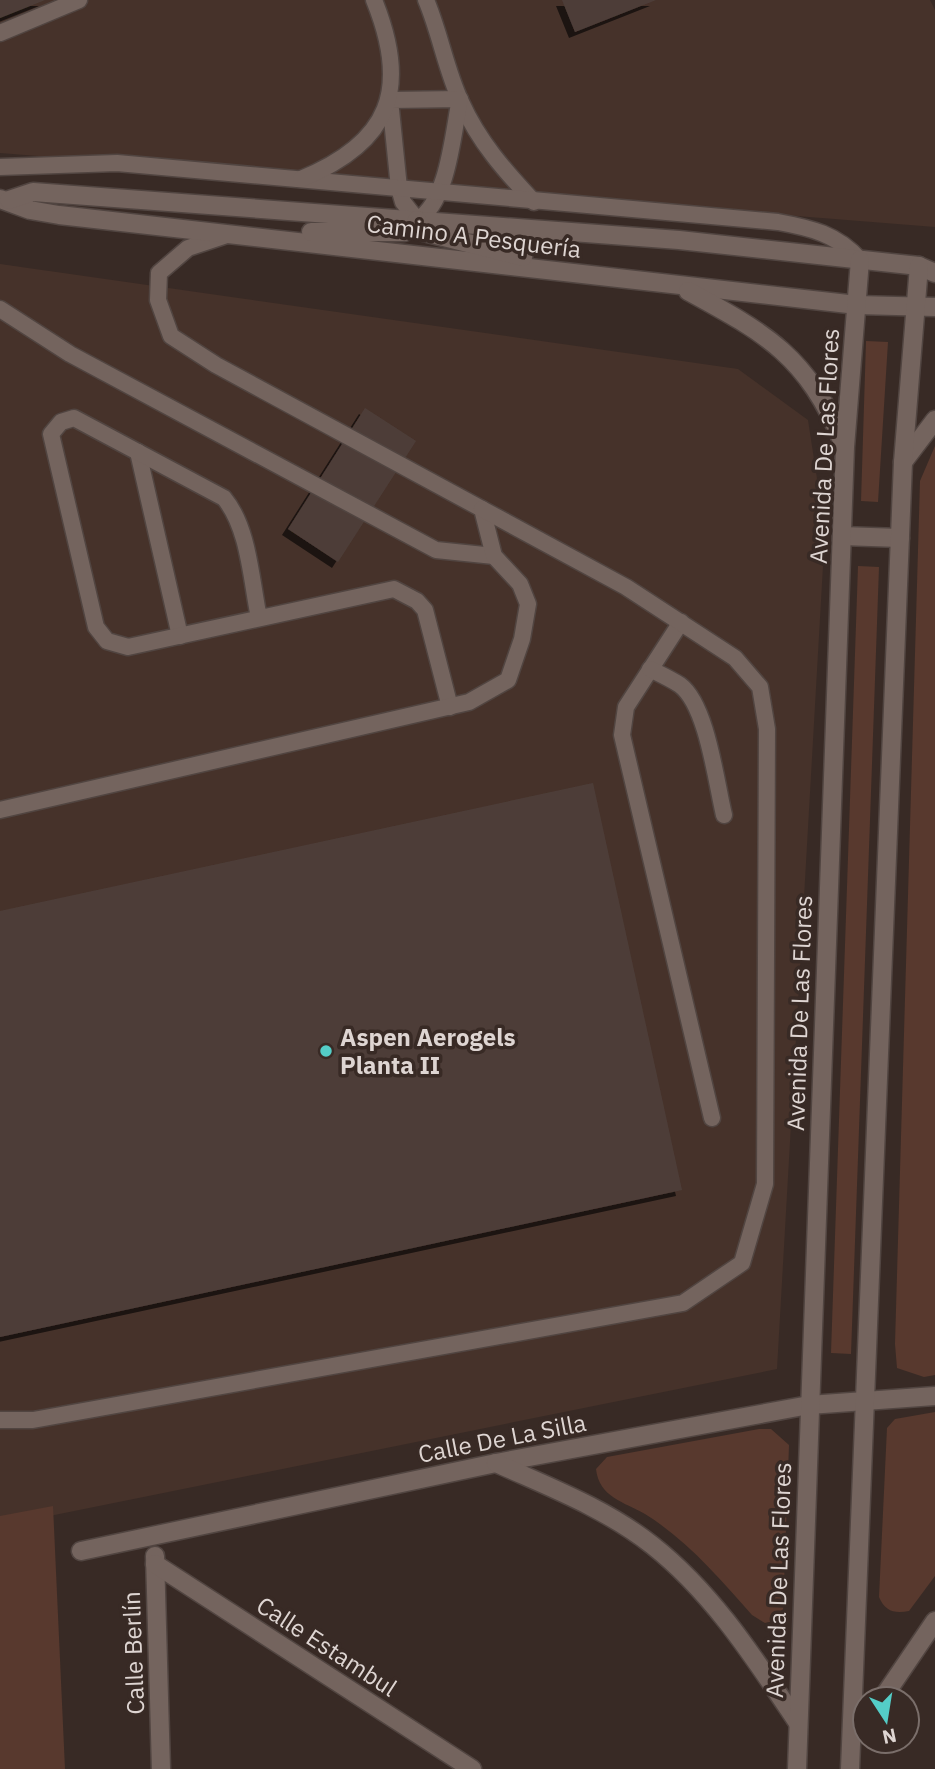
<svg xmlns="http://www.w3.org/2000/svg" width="935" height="1769" font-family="'IBM Plex Sans',sans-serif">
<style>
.built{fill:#46322a}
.green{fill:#58392e}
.building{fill:#4d3e39;filter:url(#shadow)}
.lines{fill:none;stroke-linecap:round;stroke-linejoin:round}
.lane-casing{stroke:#514541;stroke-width:19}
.street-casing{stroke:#514541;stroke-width:21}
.secondary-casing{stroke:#514541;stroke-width:21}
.lane{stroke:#74645e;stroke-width:16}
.street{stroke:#74645e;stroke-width:18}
.secondary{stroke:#74645e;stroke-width:18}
.poi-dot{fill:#54cdc7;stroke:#382a25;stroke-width:2.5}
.labels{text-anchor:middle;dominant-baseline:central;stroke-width:7;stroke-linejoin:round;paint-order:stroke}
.street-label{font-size:24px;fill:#ded5d2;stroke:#382a25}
.poi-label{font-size:24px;font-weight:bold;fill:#ded5d2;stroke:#382a25;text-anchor:start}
</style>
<defs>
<filter id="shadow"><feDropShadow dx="-6" dy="6" stdDeviation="0" flood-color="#0009"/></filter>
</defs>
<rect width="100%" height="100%" fill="#382a25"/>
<g class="built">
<path d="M 0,0 L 930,0 L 935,10 L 935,227 L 0,153 Z"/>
<path d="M 0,264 L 738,369 L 808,420 L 825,531 L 777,1369 L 0,1526 Z"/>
</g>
<g class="green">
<path d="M 866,341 L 888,342 L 878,502 L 861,501 Z"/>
<path d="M 935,446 L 935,1375 L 924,1377 L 897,1368 L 895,1344 L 920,481 Z"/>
<path d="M 858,566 L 879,567 L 851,1354 L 831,1353 Z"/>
<path d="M 935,1412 L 935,1576 L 909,1611 C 894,1614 885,1611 879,1597 L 887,1428 L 895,1419 Z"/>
<path d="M 759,1429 L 771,1429 L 789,1445 L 783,1612 L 774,1621 L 765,1623 L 752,1615 C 720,1579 687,1540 645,1514 C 624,1502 599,1497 596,1469 L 607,1457 Z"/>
<path d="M 53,1506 L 65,1769 L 0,1769 L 0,1516 Z"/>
</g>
<g class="building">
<path d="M 0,0 L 45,0 L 0,18 Z"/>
<path d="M 562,0 L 656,0 L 575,32 Z"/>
<path d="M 365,408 L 416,441 L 338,562 L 288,529 Z"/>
<path d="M 593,783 L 682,1190 L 0,1337 L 0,911 Z"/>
</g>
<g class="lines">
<defs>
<g id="lane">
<path d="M 426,0 C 440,33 446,70 461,102 C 479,142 505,171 534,202"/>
<path d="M 0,33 L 79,0"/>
<path d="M 460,99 C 453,132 448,203 417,220 L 403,202 L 399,188 L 390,100 Z"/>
<path d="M 0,167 L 117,163 L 778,222 C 811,228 837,234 860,260"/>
<path d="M 301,179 C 391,142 410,89 374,0"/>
<path d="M 0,309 L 70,354 L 436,550 L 494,556"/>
<path d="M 138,452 L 180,636"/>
<path d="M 259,618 C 251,580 249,528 224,498 L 74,418 L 61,422 L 51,434 L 96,627 L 107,641 L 128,647 L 394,589 L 417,601 L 425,610 L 450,707"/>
<path d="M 681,622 L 626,707 L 622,735 L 712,1118"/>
<path d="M 650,669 C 660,674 671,679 680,685 C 707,705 716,782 724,815"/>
<path d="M 0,810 L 469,702 L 508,680 L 522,639 L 528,604 L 520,584 L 494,556 L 482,509 L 216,365 L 171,336 L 158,300 L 159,273 L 188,248 L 227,235"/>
<path d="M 0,1420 L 33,1420 L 683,1303 L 742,1263 L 765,1184 L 767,729 L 760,687 L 735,658 L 626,587 L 482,509"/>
</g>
<g id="street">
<path d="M 81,1551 L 496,1463 L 809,1405 L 935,1396"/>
<path d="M 155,1556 L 161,1769"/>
<path d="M 155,1564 L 472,1769"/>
</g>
<g id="secondary">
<path d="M 0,199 L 30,210 L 59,215 L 857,305 L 935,307"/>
<path d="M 9,200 L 33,192 L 679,240 L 919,266 L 935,273"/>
<path d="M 417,220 L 424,232 L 523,257"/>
<path d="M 311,232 L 404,232 L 412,229 L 417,220"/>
<path d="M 688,291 C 767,334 807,356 843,443"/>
<path d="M 903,462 L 935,420"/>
<path d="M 842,536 L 900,538"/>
<path d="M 496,1463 C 549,1487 605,1508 652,1545 C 713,1593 755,1659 798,1723"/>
<path d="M 882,1699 L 935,1621"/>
<path d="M 797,1769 L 845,447 L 860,260"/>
<path d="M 850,1769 L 903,462 L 919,266"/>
</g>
</defs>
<use href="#lane" class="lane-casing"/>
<use href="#street" class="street-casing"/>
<use href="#secondary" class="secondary-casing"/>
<use href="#lane" class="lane"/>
<use href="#street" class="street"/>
<use href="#secondary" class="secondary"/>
</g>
<circle class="poi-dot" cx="326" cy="1051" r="7"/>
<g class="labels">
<g class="street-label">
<text transform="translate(474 236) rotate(7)">Camino A Pesquería</text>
<text transform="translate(824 446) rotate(-87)">Avenida De Las Flores</text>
<text transform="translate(799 1013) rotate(-88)">Avenida De Las Flores</text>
<text transform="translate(502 1438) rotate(-11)">Calle De La Silla</text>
<text transform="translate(778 1580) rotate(-88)">Avenida De Las Flores</text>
<text transform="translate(327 1646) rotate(33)">Calle Estambul</text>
<text transform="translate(133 1653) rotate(-92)">Calle Berlín</text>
</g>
<g class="poi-label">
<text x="340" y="1037">Aspen Aerogels<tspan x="340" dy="28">Planta II</tspan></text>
</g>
</g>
<g transform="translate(886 1720) rotate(168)"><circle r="33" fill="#382a25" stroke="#7a6e6a" stroke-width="2"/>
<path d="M0-5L12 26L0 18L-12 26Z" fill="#54cdc7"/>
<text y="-10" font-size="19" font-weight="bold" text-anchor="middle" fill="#ded5d2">N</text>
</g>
</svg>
